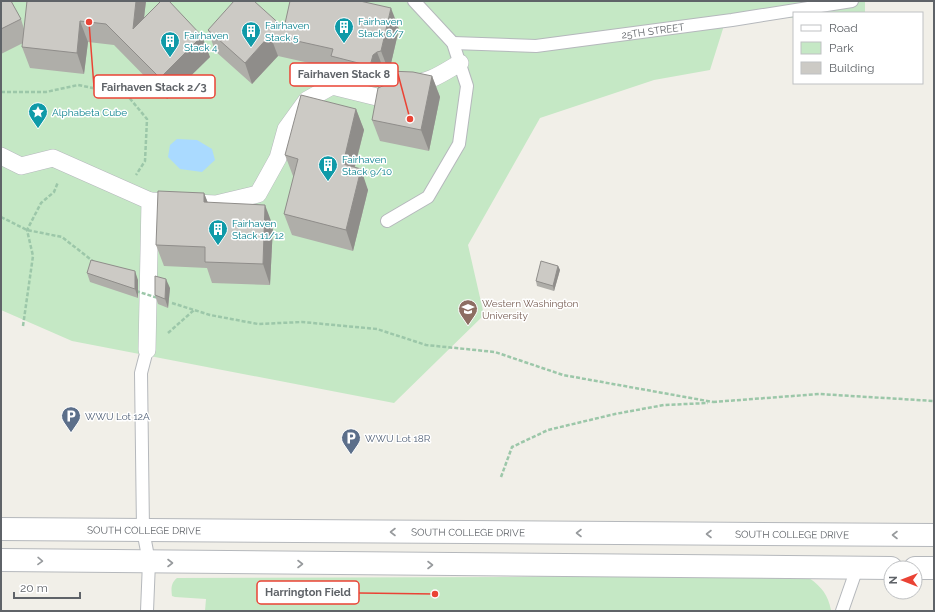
<svg xmlns="http://www.w3.org/2000/svg" width="935" height="612" font-family="Raleway,sans-serif">
<style>
.green{fill:#c5e8c5}
.water{fill:#aadaff}
.lines{fill:none;stroke-linecap:round;stroke-linejoin:round}
.service-casing{stroke:#b5b8bc;stroke-width:14}
.pedestrian-casing{stroke:#b5b8bc;stroke-width:18}
.tertiary-casing{stroke:#b5b8bc;stroke-width:24}
.path{stroke:#9cc7a9;stroke-width:2.5;stroke-dasharray:4 2;stroke-linecap:butt}
.service{stroke:#fff;stroke-width:12}
.pedestrian{stroke:#fff;stroke-width:17}
.tertiary{stroke:#fff;stroke-width:22}
.path-bridge{stroke:#9cc7a9;stroke-width:2.5;stroke-dasharray:4 2;stroke-linecap:butt}
.wall{fill:#afaea9}
.shaded-wall{fill:#8f8d8a}
.building{fill:#cccac5;stroke:#8f8d8a}
.oneway{stroke:#979a9d}
.labels{text-anchor:middle;dominant-baseline:central;stroke-width:3;stroke-linejoin:round;paint-order:stroke}
.culture-label{font-size:10px;fill:#0d838f;stroke:#fff;text-anchor:start}
.street-label{font-size:10px;fill:#5f6368;stroke:#fff}
.education-label{font-size:10px;fill:#785e54;stroke:#fff;text-anchor:start}
.service-label{font-size:10px;fill:#4e5e75;stroke:#fff;text-anchor:start}
.leader{fill:none;stroke:#ea4335;stroke-width:1.5}
.callout-dot{fill:#ea4335;stroke:#fff;stroke-width:1.5}
.callout{fill:#fff;stroke:#ea4335;stroke-width:1.5}
.callout-label{font-size:11px;text-anchor:middle;font-weight:bold;fill:#5f6368}
</style>
<rect width="100%" height="100%" fill="#f1efe8"/>
<g class="green">
<path d="M 1,1 L 865,1 L 865,13 L 794,13 L 794,18 L 727,16 L 710,70 L 654,80 L 540,118 L 468,245 L 484,315 L 394,403 L 72,341 L 1,310 Z"/>
<path d="M 641,575 L 809,578 C 822,587 828,595 831,610 L 205,611 L 206,599 L 175,597 L 172,596 C 171,588 171,583 177,578 L 512,577 Z"/>
</g>
<path class="water" d="M 177,139 L 197,140 L 212,149 L 215,160 L 202,172 L 180,169 L 168,157 L 170,145 Z"/>
<g class="lines">
<defs>
<g id="service">
<path id="s1" d="M 453,43 L 536,46 L 732,20 L 852,1"/>
<path d="M 387,221 L 428,197 L 459,144 L 467,86 L 453,43 L 414,1"/>
<path d="M 147,611 L 149,562 L 143,530 L 141,373 L 147,350"/>
<path d="M 842,611 L 857,568"/>
</g>
<g id="pedestrian">
<path d="M 411,83 C 430,83 444,72 460,63"/>
<path d="M 1,156 L 21,166 L 53,158 L 150,201 L 147,350"/>
<path d="M 150,201 L 216,204 L 258,194 L 278,158 L 286,129 L 307,100 L 332,86 L 385,99 L 388,85"/>
</g>
<g id="tertiary">
<path id="s2" d="M 1,529 L 934,535"/>
<path d="M 1,560 L 891,568"/>
<path d="M 915,568 L 934,568"/>
</g>
</defs>
<use href="#service" class="service-casing"/>
<use href="#pedestrian" class="pedestrian-casing"/>
<use href="#tertiary" class="tertiary-casing"/>
<g class="path">
<path d="M 1,92 L 46,92 L 78,85 L 127,95 L 147,119 L 145,161 L 136,175"/>
<path d="M 1,217 L 27,230 L 62,237 L 94,262"/>
<path d="M 172,303 L 210,315 L 258,324 L 302,322 L 377,329 L 426,345 L 495,352 L 563,375 L 713,402"/>
<path d="M 23,326 L 33,256 L 27,230 L 41,203 L 54,192 L 58,182"/>
<path d="M 168,333 L 194,310"/>
<path d="M 713,402 L 819,394 L 934,401"/>
<path d="M 501,477 L 512,447 L 548,430 L 615,414 L 664,405 L 708,403"/>
</g>
<use href="#service" class="service"/>
<use href="#pedestrian" class="pedestrian"/>
<use href="#tertiary" class="tertiary"/>
<path class="path-bridge" d="M 136,291 L 158,298"/>
</g>
<g class="wall">
<path d="M 1,1 L 21,19 L 24,29 L 146,1 L 144,18 L 210,57 L 167,99 L 114,45 L 88,42 L 84,74 L 30,68 L 22,47 L 23,43 L 1,54 Z"/>
<path d="M 284,28 L 399,29 L 389,72 L 385,73 L 381,76 L 378,87 L 339,77 L 336,69 L 278,56 L 252,84 L 215,51 L 208,30 Z"/>
<path d="M 432,76 L 440,97 L 429,151 L 380,141 L 372,120 Z"/>
<path d="M 356,109 L 364,130 L 355,167 L 368,190 L 353,251 L 292,235 L 284,214 L 294,177 L 293,176 L 285,155 Z"/>
<path d="M 204,193 L 208,203 L 273,226 L 270,285 L 212,283 L 207,268 L 164,266 L 156,245 Z"/>
<path d="M 558,266 L 560,270 L 554,291 L 537,286 L 536,281 Z"/>
<path d="M 87,273 L 138,280 L 138,298 L 90,282 Z"/>
<path d="M 170,288 L 168,308 L 158,304 L 155,295 Z"/>
</g>
<g class="shaded-wall">
<path d="M 136,1 L 146,1 L 140,50 L 133,29 Z"/>
<path d="M 391,8 L 399,29 L 389,72 L 381,51 Z"/>
<path d="M 80,21 L 88,42 L 84,74 L 77,53 Z"/>
<path d="M 270,35 L 278,56 L 252,84 L 245,63 Z"/>
<path d="M 202,36 L 210,57 L 167,99 L 160,78 Z"/>
<path d="M 377,52 L 385,73 L 381,76 L 378,87 L 370,66 L 373,55 Z"/>
<path d="M 432,76 L 440,97 L 429,151 L 421,130 Z"/>
<path d="M 356,109 L 364,130 L 350,185 L 343,164 Z"/>
<path d="M 361,169 L 368,190 L 353,251 L 346,230 Z"/>
<path d="M 204,193 L 212,214 L 204,202 Z"/>
<path d="M 265,205 L 273,226 L 270,285 L 263,264 Z"/>
<path d="M 558,266 L 560,270 L 554,291 L 553,286 Z"/>
<path d="M 135,271 L 138,280 L 138,298 L 135,289 Z"/>
<path d="M 166,279 L 170,288 L 168,308 L 165,299 Z"/>
</g>
<g class="building">
<path d="M 1,1 L 11,1 L 21,19 L 1,29 Z"/>
<path d="M 27,1 L 136,1 L 133,29 L 161,1 L 169,1 L 202,36 L 160,78 L 106,24 L 80,21 L 77,53 L 22,47 Z"/>
<path d="M 234,1 L 254,1 L 284,28 L 290,1 L 360,1 L 391,8 L 381,51 L 377,52 L 373,55 L 370,66 L 331,56 L 333,49 L 270,35 L 245,63 L 208,30 Z"/>
<path d="M 389,71 L 413,72 L 432,76 L 421,130 L 372,120 L 378,88 L 385,85 Z"/>
<path d="M 301,95 L 356,109 L 343,164 L 361,169 L 346,230 L 284,214 L 298,159 L 285,155 Z"/>
<path d="M 158,191 L 204,193 L 204,202 L 265,205 L 263,264 L 205,262 L 205,247 L 156,245 Z"/>
<path d="M 91,260 L 135,271 L 135,289 L 87,273 Z"/>
<path d="M 541,261 L 558,266 L 553,286 L 536,281 Z"/>
<path d="M 155,276 L 166,279 L 165,299 L 155,295 Z"/>
</g>
<defs><path id="oneway-chevron" d="M-2-3.5L2.5 0L-2 3.5" fill="none" stroke-width="1.6" stroke-linecap="round" stroke-linejoin="round"/></defs>
<g class="oneway">
<use href="#oneway-chevron" transform="translate(393 532) rotate(-180)"/>
<use href="#oneway-chevron" transform="translate(579 533) rotate(-180)"/>
<use href="#oneway-chevron" transform="translate(709 534) rotate(-180)"/>
<use href="#oneway-chevron" transform="translate(895 535) rotate(-180)"/>
<use href="#oneway-chevron" transform="translate(40 561) rotate(1)"/>
<use href="#oneway-chevron" transform="translate(170 563)"/>
<use href="#oneway-chevron" transform="translate(300 564)"/>
<use href="#oneway-chevron" transform="translate(430 565)"/>
</g>
<defs>
<symbol id="building-pin" viewBox="-11 -11 22 30"><path d="M0 17L-7.5 6A9.5 9.5 0 1 1 7.5 6Z" fill="#0f9aa8" stroke="#fff"/><path d="M-4-6H4V6H1V3H-1V6H-4ZM-2.5-4.3h1.7v1.8h-1.7ZM.8-4.3h1.7v1.8H.8ZM-2.5-1h1.7V.8h-1.7ZM.8-1h1.7V.8H.8Z" fill="#fff"/></symbol>
<symbol id="sight-pin" viewBox="-11 -11 22 30"><path d="M0 17L-7.5 6A9.5 9.5 0 1 1 7.5 6Z" fill="#0f9aa8" stroke="#fff"/><path d="M0-6L1.8-2.2L6-1.7L2.9 1.2L3.7 5.4L0 3.3L-3.7 5.4L-2.9 1.2L-6-1.7L-1.8-2.2Z" fill="#fff"/></symbol>
<symbol id="university-pin" viewBox="-11 -11 22 30"><path d="M0 17L-7.5 6A9.5 9.5 0 1 1 7.5 6Z" fill="#8d6e63" stroke="#fff"/><path d="M0-5L7-2L0 1L-7-2ZM-4 1L0 2.5L4 1V4Q0 6-4 4Z" fill="#fff"/></symbol>
<symbol id="parking-pin" viewBox="-11 -11 22 30"><path d="M0 17L-7.5 6A9.5 9.5 0 1 1 7.5 6Z" fill="#5c6f8a" stroke="#fff"/><path d="M-3.5-5.5H1a3.5 3.5 0 0 1 0 7H-1V5.5H-3.5ZM-1-3.4V-.6H.8a1.4 1.4 0 0 0 0-2.8Z" fill="#fff"/></symbol>
</defs>
<g fill-rule="evenodd">
<use href="#building-pin" x="333" y="16" width="22" height="30"/>
<use href="#building-pin" x="240" y="20" width="22" height="30"/>
<use href="#building-pin" x="159" y="30" width="22" height="30"/>
<use href="#sight-pin" x="27" y="101" width="22" height="30"/>
<use href="#building-pin" x="317" y="154" width="22" height="30"/>
<use href="#building-pin" x="207" y="218" width="22" height="30"/>
<use href="#university-pin" x="457" y="298" width="22" height="30"/>
<use href="#parking-pin" x="60" y="405" width="22" height="30"/>
<use href="#parking-pin" x="340" y="427" width="22" height="30"/>
</g>
<g class="labels">
<g class="culture-label">
<text x="358" y="21">Fairhaven<tspan x="358" dy="12">Stack 6/7</tspan></text>
<text x="265" y="25">Fairhaven<tspan x="265" dy="12">Stack 5</tspan></text>
<text x="184" y="35">Fairhaven<tspan x="184" dy="12">Stack 4</tspan></text>
<text x="52" y="112">Alphabeta Cube</text>
<text x="342" y="159">Fairhaven<tspan x="342" dy="12">Stack 9/10</tspan></text>
<text x="232" y="223">Fairhaven<tspan x="232" dy="12">Stack 11/12</tspan></text>
</g>
<g class="street-label">
<text stroke="none"><textPath href="#s1" startOffset="201">25TH STREET</textPath></text>
<text stroke="none"><textPath href="#s2" startOffset="143">SOUTH COLLEGE DRIVE</textPath></text>
<text stroke="none"><textPath href="#s2" startOffset="467">SOUTH COLLEGE DRIVE</textPath></text>
<text stroke="none"><textPath href="#s2" startOffset="791">SOUTH COLLEGE DRIVE</textPath></text>
</g>
<g class="education-label">
<text x="482" y="303">Western Washington<tspan x="482" dy="12">University</tspan></text>
</g>
<g class="service-label">
<text x="85" y="416">WWU Lot 12A</text>
<text x="365" y="438">WWU Lot 18R</text>
</g>
</g>
<path class="leader" d="M410 119L398 74M89 22L94 87M435 594L359 593"/>
<g class="callout-dot">
<circle cx="410" cy="119" r="4"/>
<circle cx="89" cy="22" r="4"/>
<circle cx="435" cy="594" r="4"/>
</g>
<g class="callout">
<rect x="290" y="63" width="108" height="23" rx="4"/>
<rect x="94" y="75" width="121" height="23" rx="4"/>
<rect x="257" y="581" width="102" height="23" rx="4"/>
</g>
<g class="callout-label">
<text x="344" y="78">Fairhaven Stack 8</text>
<text x="154" y="91">Fairhaven Stack 2/3</text>
<text x="308" y="596">Harrington Field</text>
</g>
<rect width="935" height="612" fill="none" stroke="#5f6368" stroke-width="4"/>
<rect x="793" y="12" width="130" height="72" fill="#ffffff" stroke="#bfc1c3"/>
<rect x="801" y="25" width="20" height="6" fill="#ffffff" stroke="#bfc1c3"/>
<text x="829" y="32" font-size="12" fill="#5f6368">Road</text>
<rect x="801" y="42" width="20" height="12" fill="#c5e8c5" stroke="#bfc1c3"/>
<text x="829" y="52" font-size="12" fill="#5f6368">Park</text>
<rect x="801" y="62" width="20" height="12" fill="#cccac5" stroke="#bfc1c3"/>
<text x="829" y="72" font-size="12" fill="#5f6368">Building</text>
<g transform="translate(903 580) rotate(270)"><circle r="19" fill="#ffffff" stroke="#bfc1c3"/>
<path d="M0-3L7 15L0 10L-7 15Z" fill="#ea4335"/>
<text y="-6" font-size="11" font-weight="bold" text-anchor="middle" fill="#5f6368">N</text>
</g>
<path d="M14 592v6h66v-6" fill="none" stroke="#5f6368" stroke-width="2"/>
<text x="20" y="592" font-size="12" fill="#5f6368" stroke="#ffffff" stroke-width="3" paint-order="stroke">20 m</text>
</svg>
